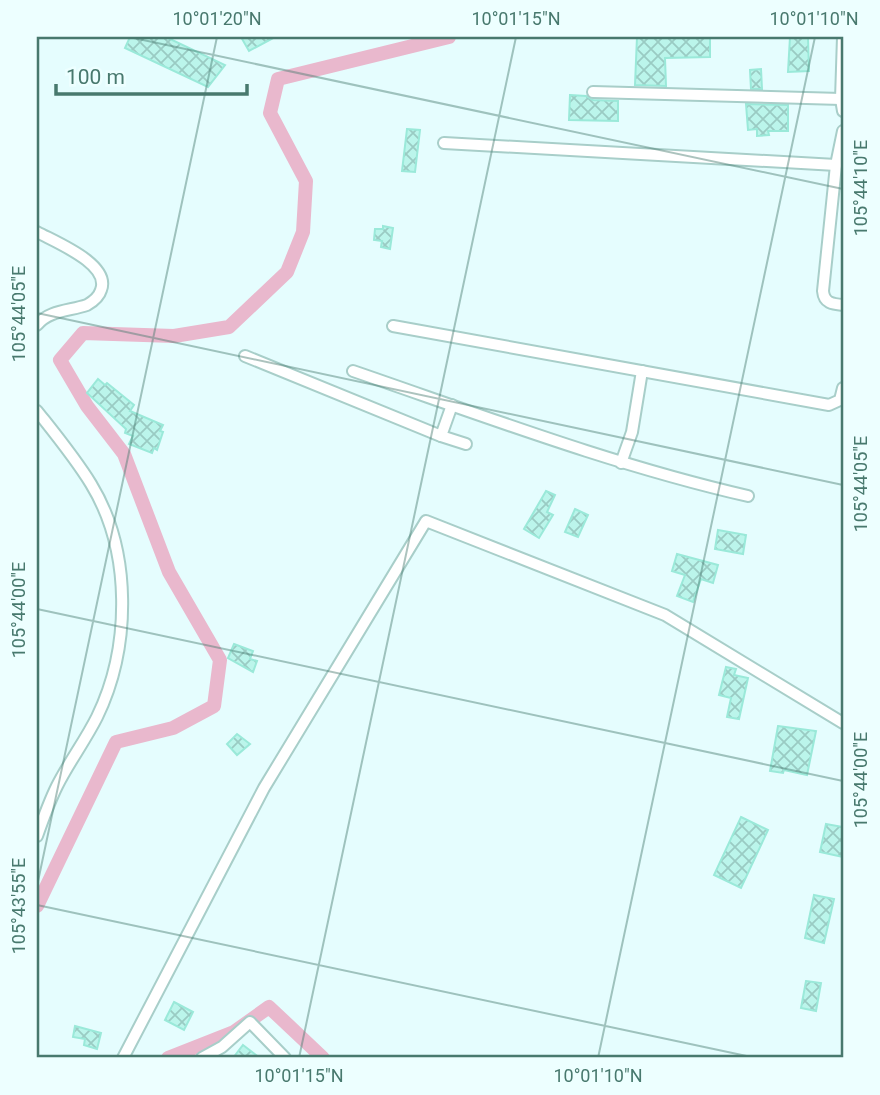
<svg xmlns="http://www.w3.org/2000/svg" width="880" height="1095" font-family="Roboto,sans-serif">
<style>
.lines{fill:none;stroke-linecap:round;stroke-linejoin:round}
.canal{stroke:#e9b8cd;stroke-width:14}
.building{fill:url(#building-cross-hatch);stroke:#9ae9d9;stroke-width:2}
.minor-casing{stroke:#a8cec9;stroke-width:14}
.minor{stroke:#fff;stroke-width:10}
.ticks{fill:none;stroke:#48796e;stroke-width:2;stroke-opacity:0.45}
.neatline{fill:none;stroke:#48796e;stroke-width:2.5}
.ticks-label{font-size:18px;text-anchor:middle;fill:#48796e}
</style>
<defs>
<pattern id="building-cross-hatch" width="8" height="8" patternUnits="userSpaceOnUse" patternTransform="scale(1.75)"><rect width="8" height="8" fill="#bbf5eb"/><path d="M0 0l8 8M0 8l8-8" fill="none" stroke="#9acbc3"/></pattern>
</defs>
<rect width="100%" height="100%" fill="#e5fdfe"/>
<g class="lines">
<g class="canal">
<path d="M 37,906 L 116,742 L 173,728 L 214,706 L 220,660 L 169,572 L 124,454 L 87,406 L 60,360 L 83,333 L 174,336 L 229,327 L 287,272 L 303,232 L 306,181 L 270,113 L 278,79 L 449,37"/>
<path d="M 168,1058 L 234,1032 L 269,1007 L 323,1058"/>
</g>
</g>
<g class="building">
<path d="M 130,37 L 166,37 L 225,65 L 208,87 L 125,48 Z"/>
<path d="M 241,37 L 275,37 L 249,51 Z"/>
<path d="M 637,37 L 710,37 L 710,57 L 665,58 L 666,86 L 635,85 Z"/>
<path d="M 790,37 L 808,37 L 809,71 L 788,72 Z"/>
<path d="M 761,69 L 762,89 L 751,89 L 750,70 Z"/>
<path d="M 570,95 L 586,96 L 593,100 L 618,101 L 618,121 L 569,120 Z"/>
<path d="M 746,104 L 788,105 L 788,131 L 768,131 L 769,135 L 757,136 L 757,129 L 748,130 Z"/>
<path d="M 407,129 L 420,130 L 415,172 L 402,171 Z"/>
<path d="M 383,226 L 393,228 L 390,249 L 381,247 L 382,241 L 374,240 L 375,229 L 383,229 Z"/>
<path d="M 98,379 L 105,385 L 107,383 L 134,405 L 130,411 L 163,425 L 160,431 L 163,432 L 157,450 L 154,448 L 152,453 L 129,444 L 133,436 L 125,433 L 126,429 L 87,393 Z"/>
<path d="M 546,491 L 555,495 L 547,512 L 553,515 L 539,538 L 524,529 Z"/>
<path d="M 575,509 L 588,515 L 578,537 L 565,532 Z"/>
<path d="M 718,530 L 746,535 L 743,554 L 715,549 Z"/>
<path d="M 677,554 L 718,565 L 713,583 L 701,579 L 693,602 L 677,596 L 685,575 L 672,571 Z"/>
<path d="M 234,644 L 253,651 L 250,659 L 257,661 L 253,672 L 228,658 Z"/>
<path d="M 726,667 L 736,669 L 734,675 L 748,678 L 739,719 L 727,717 L 731,698 L 719,695 Z"/>
<path d="M 778,726 L 816,731 L 807,775 L 784,770 L 783,773 L 770,771 Z"/>
<path d="M 237,734 L 250,744 L 237,755 L 227,744 Z"/>
<path d="M 741,817 L 768,830 L 741,888 L 714,875 Z"/>
<path d="M 826,824 L 843,827 L 843,857 L 820,852 Z"/>
<path d="M 814,895 L 834,899 L 824,943 L 805,938 Z"/>
<path d="M 806,981 L 821,983 L 816,1011 L 801,1008 Z"/>
<path d="M 174,1002 L 193,1012 L 184,1030 L 165,1020 Z"/>
<path d="M 75,1026 L 101,1033 L 97,1049 L 84,1045 L 85,1039 L 73,1037 Z"/>
<path d="M 243,1045 L 260,1058 L 233,1058 Z"/>
</g>
<g class="lines">
<defs>
<g id="minor">
<path d="M 843,37 L 841,99 L 843,111"/>
<path d="M 593,92 L 841,99"/>
<path d="M 843,131 L 836,165 L 823,291 C 824,303 832,304 843,305"/>
<path d="M 444,143 L 836,165"/>
<path d="M 37,232 C 55,242 111,264 101,290 C 99,297 94,301 87,305 C 70,311 49,310 37,325"/>
<path d="M 393,326 L 829,405 L 840,400 L 843,388"/>
<path d="M 245,356 L 441,436"/>
<path d="M 353,371 C 484,416 613,465 748,496"/>
<path d="M 452,405 L 441,436 L 466,444"/>
<path d="M 37,411 C 56,435 75,458 91,484 C 132,551 131,647 97,717 C 85,741 69,762 57,786 C 49,802 43,819 37,836"/>
<path d="M 621,463 L 632,432 L 642,371"/>
<path d="M 123,1058 L 264,788 L 426,521 L 665,615 L 843,723"/>
<path d="M 202,1058 L 222,1047 L 250,1022 L 285,1058"/>
</g>
</defs>
<use href="#minor" class="minor-casing"/>
<use href="#minor" class="minor"/>
</g>
<path class="ticks" d="M 129,37 L 843,189M 37,313 L 843,485M 37,609 L 843,781M 37,886 L 217,37M 37,905 L 756,1058M 299,1058 L 516,37M 598,1058 L 815,37"/>
<rect width="880" height="1095" fill="none" stroke="#edffff" stroke-width="77"/>
<path d="M56 84v10h191v-10" fill="none" stroke="#48796e" stroke-width="3.5"/>
<text x="66" y="84" font-size="21" fill="#48796e" stroke="#edffff" stroke-width="5" paint-order="stroke">100 m</text>
<rect x="38" y="38" width="804" height="1018" class="neatline"/>
<g class="ticks-label">
<text x="217" y="25">10°01'20"N</text>
<text x="516" y="25">10°01'15"N</text>
<text x="814" y="25">10°01'10"N</text>
<text transform="translate(861 188) rotate(-90)" y="6">105°44'10"E</text>
<text transform="translate(19 314) rotate(-90)" y="6">105°44'05"E</text>
<text transform="translate(861 484) rotate(-90)" y="6">105°44'05"E</text>
<text transform="translate(19 610) rotate(-90)" y="6">105°44'00"E</text>
<text transform="translate(861 780) rotate(-90)" y="6">105°44'00"E</text>
<text transform="translate(19 906) rotate(-90)" y="6">105°43'55"E</text>
<text x="299" y="1082">10°01'15"N</text>
<text x="598" y="1082">10°01'10"N</text>
</g>
</svg>
